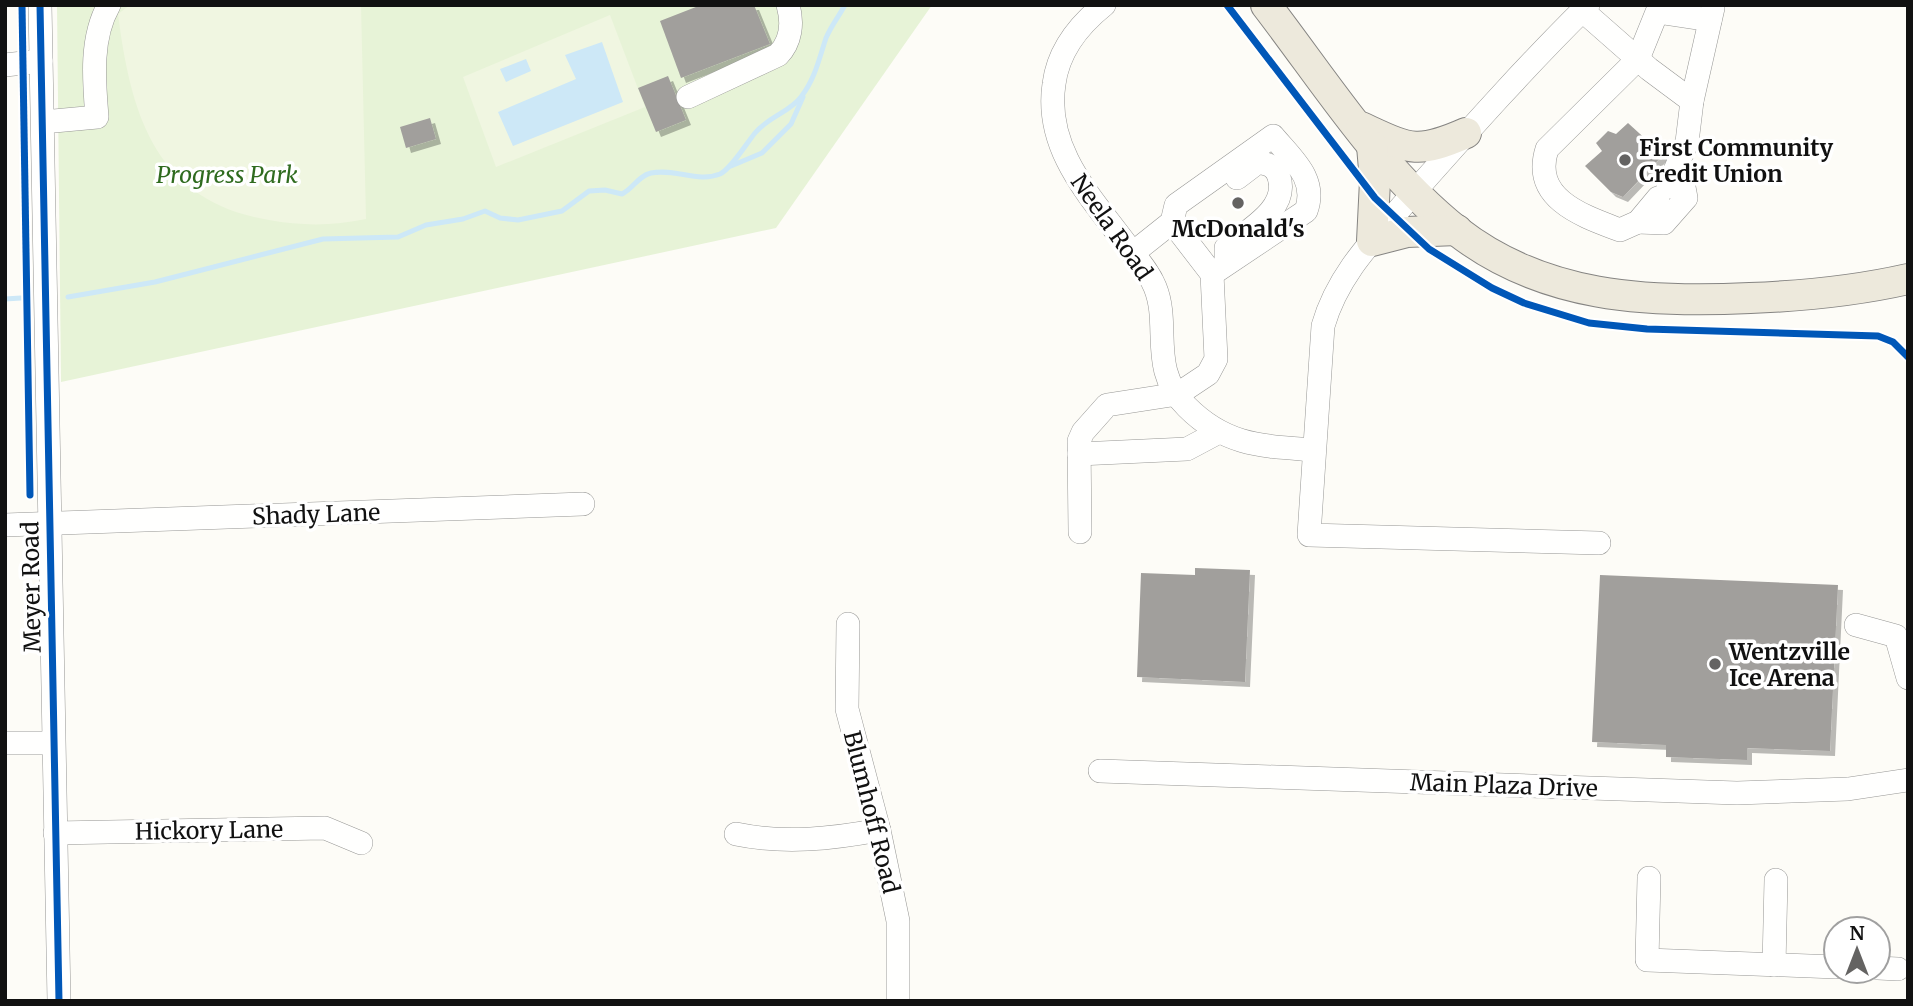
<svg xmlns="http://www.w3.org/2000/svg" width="1913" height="1006" font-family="Merriweather,serif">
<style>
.green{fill:#e7f3d7}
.pitch{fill:#f0f6e1}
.water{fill:#cde8f7}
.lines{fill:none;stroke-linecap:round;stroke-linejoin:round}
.stream{stroke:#cde8f7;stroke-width:5}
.building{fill:#a19f9c;filter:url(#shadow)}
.minor-casing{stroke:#979795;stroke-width:24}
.major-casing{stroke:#858482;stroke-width:32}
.minor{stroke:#fffffe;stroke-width:23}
.major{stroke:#ede9dc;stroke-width:30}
.cycleway-casing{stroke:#fff;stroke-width:11}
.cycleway{stroke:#0057b8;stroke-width:7}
.poi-dot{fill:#646362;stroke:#fff;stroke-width:2.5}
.labels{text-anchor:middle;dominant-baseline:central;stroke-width:7;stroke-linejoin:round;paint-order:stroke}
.poi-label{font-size:23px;font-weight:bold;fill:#111;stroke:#fff;text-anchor:start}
.park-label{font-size:23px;font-style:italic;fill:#2f6b1f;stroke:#fff}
.street-label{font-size:23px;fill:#111;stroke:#fff}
</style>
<defs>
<filter id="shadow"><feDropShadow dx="5" dy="5" stdDeviation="0" flood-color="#0004"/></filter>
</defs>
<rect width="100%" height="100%" fill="#fdfcf7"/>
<path class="green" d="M 57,5 L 932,5 L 776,228 L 61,382 Z"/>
<g class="pitch">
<path d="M 130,5 L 361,5 L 366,219 C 333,226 302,226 269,220 C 155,201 131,115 118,14 Z"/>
<path d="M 610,15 L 645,107 L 496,167 L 463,77 Z"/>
</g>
<g class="water">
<path d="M 602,42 L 623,102 L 513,146 L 498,112 L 576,79 L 565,55 Z"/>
<path d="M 526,59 L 531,71 L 506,82 L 500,69 Z"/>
</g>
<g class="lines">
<g class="stream">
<path d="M 731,166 L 762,153 L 791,124 L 803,97"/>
<path d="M 68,297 L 155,282 L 323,239 L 398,237 L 426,225 L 463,219 L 485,211 L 500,218 L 518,220 L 562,211 L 589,191 L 605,190 L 622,194 C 633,189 638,176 651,173 C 675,168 698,183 720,174 C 731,169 746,144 755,133 C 768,117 790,112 801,97 C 815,79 819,59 826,38 C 831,26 839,16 845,5"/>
<path d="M 5,299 L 21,298"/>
</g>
</g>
<g class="building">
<path d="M 701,5 L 754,5 L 770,44 L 681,78 L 660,21 Z"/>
<path d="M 668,76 L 686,120 L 656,132 L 638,88 Z"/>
<path d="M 430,118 L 436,139 L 406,148 L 400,127 Z"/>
<path d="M 1628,123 L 1663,155 L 1623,197 L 1611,192 L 1585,166 L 1602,151 L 1596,143 L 1608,131 L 1616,134 Z"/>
<path d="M 1195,568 L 1250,570 L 1245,682 L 1137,677 L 1141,573 L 1195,575 Z"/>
<path d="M 1600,575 L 1838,585 L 1830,751 L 1747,748 L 1747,760 L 1666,757 L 1666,745 L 1592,742 Z"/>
</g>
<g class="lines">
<defs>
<g id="minor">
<path d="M 40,5 L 59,1001"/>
<path d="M 1104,5 C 1079,25 1058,52 1054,84 C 1044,150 1092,198 1128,247 C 1138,260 1149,272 1155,287 C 1171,326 1148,369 1187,407 C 1226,446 1262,446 1314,450"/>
<path d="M 1588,5 C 1528,64 1472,127 1416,190 C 1380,233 1339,270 1323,326 L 1309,535 L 1599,543"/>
<path d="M 1583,11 L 1649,69 L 1692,101"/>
<path d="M 5,65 L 41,61"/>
<path d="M 688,97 L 778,55 C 791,42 793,23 788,5"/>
<path d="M 43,122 L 97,117 C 94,81 90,38 109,5"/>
<path d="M 1668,187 L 1687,142 L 1692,101 L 1713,8"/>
<path d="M 1658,198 L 1638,222 L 1620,230 C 1583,216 1531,199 1547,149 L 1638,59 L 1657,12 L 1710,20"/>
<path d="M 1638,222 L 1664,223 L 1686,198 L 1679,160"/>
<path d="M 1133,253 L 1172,222 L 1176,205 L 1273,136 C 1292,159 1318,179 1306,211 L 1212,274"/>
<path d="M 1226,262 L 1226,248 C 1248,230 1289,209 1279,177 C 1276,166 1268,164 1258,162 L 1237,178"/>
<path d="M 1079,454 L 1187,449 L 1219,432"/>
<path d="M 5,525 L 583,504"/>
<path d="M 1080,532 L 1079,441 L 1083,432 L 1107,405 L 1178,394 L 1208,374 L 1216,359 L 1212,274 L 1172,222"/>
<path d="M 848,624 L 847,709 L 879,830 L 898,921 L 898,1001"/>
<path d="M 1856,625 L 1896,636 L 1908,678"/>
<path d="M 5,743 L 53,743"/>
<path d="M 1100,771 L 1737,793 L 1848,789 L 1908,780"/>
<path d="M 55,833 L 325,828 L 361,843"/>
<path d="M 736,834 C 784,844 831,839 879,830"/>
<path d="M 1649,878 L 1647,960 L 1836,967"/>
<path d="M 1774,965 L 1776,880"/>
<path d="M 1878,968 L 1898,969"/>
</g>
<g id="major">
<path d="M 1266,5 C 1326,83 1379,169 1457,231 C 1543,298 1647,303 1750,298 C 1804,296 1855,291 1908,279"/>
<path d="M 1361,127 C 1409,149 1416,155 1466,133"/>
<path d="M 1372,146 L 1375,181 L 1372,241 L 1407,232 L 1457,230"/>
</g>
</defs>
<use href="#minor" class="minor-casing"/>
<use href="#major" class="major-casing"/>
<use href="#minor" class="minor"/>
<use href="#major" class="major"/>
<defs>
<g id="cycleway">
<path d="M 22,5 L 30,495"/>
<path d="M 40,5 L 59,1001"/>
<path d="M 1227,5 L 1375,198 L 1429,249 L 1492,288 L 1524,303 L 1589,323 L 1647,329 L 1878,336 L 1893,342 L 1908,357"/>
</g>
</defs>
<use href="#cycleway" class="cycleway-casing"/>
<use href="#cycleway" class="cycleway"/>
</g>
<g class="poi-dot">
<circle cx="1625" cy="160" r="7"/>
<circle cx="1238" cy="203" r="7"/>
<circle cx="1715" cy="664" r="7"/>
</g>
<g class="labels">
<g class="poi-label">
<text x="1639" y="147">First Community<tspan x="1639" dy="26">Credit Union</tspan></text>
<text x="1238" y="228" text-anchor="middle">McDonald's</text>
<text x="1729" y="651">Wentzville<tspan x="1729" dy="26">Ice Arena</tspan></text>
</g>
<g class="park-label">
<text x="227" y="174">Progress Park</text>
</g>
<g class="street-label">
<text transform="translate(1112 227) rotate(55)">Neela Road</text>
<text transform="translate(316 514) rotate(-2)">Shady Lane</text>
<text transform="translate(31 587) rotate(-91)">Meyer Road</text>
<text transform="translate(1504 785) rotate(2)">Main Plaza Drive</text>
<text transform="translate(872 812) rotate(76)">Blumhoff Road</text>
<text transform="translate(209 830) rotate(-1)">Hickory Lane</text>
</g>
</g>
<rect width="1913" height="1006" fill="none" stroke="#111111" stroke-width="14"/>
<g transform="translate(1857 950)"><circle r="33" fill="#ffffff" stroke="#a0a0a0" stroke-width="2"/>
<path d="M0-5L12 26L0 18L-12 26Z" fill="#646362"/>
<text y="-10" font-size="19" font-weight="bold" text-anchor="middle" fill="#111111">N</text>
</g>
</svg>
